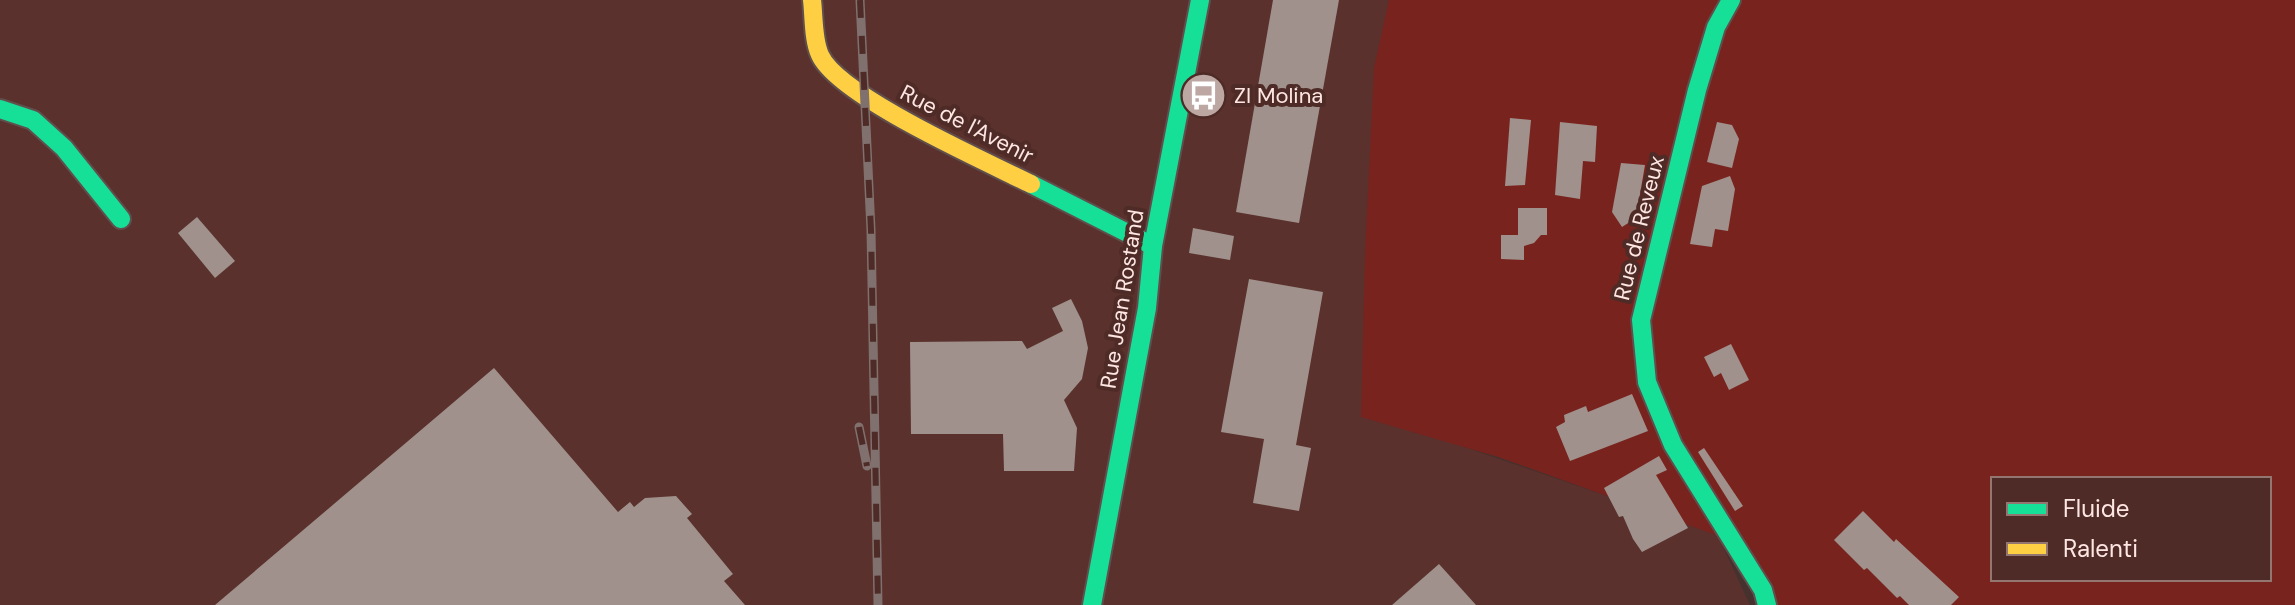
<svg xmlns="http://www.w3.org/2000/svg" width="2295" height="605" font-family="'DM Sans',sans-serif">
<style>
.built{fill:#5a312c}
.green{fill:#79231e;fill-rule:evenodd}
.building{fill:#a0918c}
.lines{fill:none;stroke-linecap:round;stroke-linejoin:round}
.fast-casing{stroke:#604f4d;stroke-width:22}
.slow-casing{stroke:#604f4d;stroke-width:22}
.fast{stroke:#16e098;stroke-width:18}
.slow{stroke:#ffcf43;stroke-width:18}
.rail-casing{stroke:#80706e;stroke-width:9}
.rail{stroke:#4e2b26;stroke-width:6;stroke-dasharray:18;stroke-linecap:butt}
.labels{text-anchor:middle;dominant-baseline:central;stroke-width:8;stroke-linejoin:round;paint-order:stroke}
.poi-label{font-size:22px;fill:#fee6e2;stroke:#4e2b26;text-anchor:start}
.street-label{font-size:22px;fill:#fee6e2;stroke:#4e2b26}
</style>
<rect width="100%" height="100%" fill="#45322f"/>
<path class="built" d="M 0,0 L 1398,0 L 1363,412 L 1717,534 L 1750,605 L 0,605 Z"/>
<path class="green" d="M 1389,0 L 2295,0 L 2295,605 L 1771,605 L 1716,535 L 1498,457 L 1361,417 L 1365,254 L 1374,68 ZM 1993,479 L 2269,479 L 2269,579 L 1993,579 Z"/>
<g class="building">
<path d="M 1273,0 L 1339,0 L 1299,223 L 1236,212 Z"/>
<path d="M 1510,118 L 1531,120 L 1525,185 L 1505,186 Z"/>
<path d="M 1560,122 L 1597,126 L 1595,162 L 1583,161 L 1580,199 L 1555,195 Z"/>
<path d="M 1717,122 L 1732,125 L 1739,139 L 1732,168 L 1707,162 Z"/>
<path d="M 1621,163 L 1645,165 L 1636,218 L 1622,227 L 1612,212 Z"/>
<path d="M 1730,176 L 1735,189 L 1728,231 L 1715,229 L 1712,247 L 1690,244 L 1702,186 Z"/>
<path d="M 1518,208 L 1547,208 L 1547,235 L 1541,235 L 1534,243 L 1524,246 L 1524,260 L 1501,259 L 1501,235 L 1518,235 Z"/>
<path d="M 197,217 L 235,261 L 215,278 L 178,233 Z"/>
<path d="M 1193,228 L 1234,236 L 1230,260 L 1189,253 Z"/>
<path d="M 1249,279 L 1323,292 L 1296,445 L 1311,448 L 1299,511 L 1253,503 L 1264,439 L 1221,432 Z"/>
<path d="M 1071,299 L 1082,321 L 1088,348 L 1082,379 L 1064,400 L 1077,428 L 1074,471 L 1004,471 L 1003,434 L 911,434 L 910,342 L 1022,341 L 1027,349 L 1063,331 L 1052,308 Z"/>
<path d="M 1731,344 L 1749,380 L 1729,390 L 1721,373 L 1714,377 L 1704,357 Z"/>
<path d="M 494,368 L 618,512 L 630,502 L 634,507 L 645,498 L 676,496 L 692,514 L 687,518 L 733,574 L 724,581 L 745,605 L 215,605 Z"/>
<path d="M 1632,394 L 1648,431 L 1570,461 L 1556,427 L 1565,422 L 1564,415 L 1586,406 L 1588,412 Z"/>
<path d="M 1704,448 L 1743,506 L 1735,511 L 1698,452 Z"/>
<path d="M 1659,456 L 1667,470 L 1656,475 L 1688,528 L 1642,552 L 1633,539 L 1623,516 L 1619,517 L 1604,488 Z"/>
<path d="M 1863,511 L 1894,542 L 1896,539 L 1959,597 L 1951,605 L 1909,605 L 1900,596 L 1897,598 L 1867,568 L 1864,570 L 1834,540 Z"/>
<path d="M 1439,564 L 1476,605 L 1392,605 Z"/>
</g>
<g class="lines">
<defs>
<g id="fast">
<path d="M 1731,0 L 1716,27 L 1697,90 L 1641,320 L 1647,382 L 1673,445 L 1763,590 L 1767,605"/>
<path d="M 0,109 L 33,120 L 64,148 L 121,219"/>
<path d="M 1031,184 L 1153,246"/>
<path d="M 1092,605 L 1147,308 L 1153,246 L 1200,0"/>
</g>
<path id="slow" d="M 812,0 C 814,17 813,40 820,55 C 838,96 987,162 1031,184"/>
</defs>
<use href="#fast" class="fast-casing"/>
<use href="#slow" class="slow-casing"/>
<use href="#fast" class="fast"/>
<use href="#slow" class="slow"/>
<defs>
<g id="rail">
<path d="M 860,0 L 871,230 L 878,605"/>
<path d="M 859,427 L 867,466"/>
</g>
</defs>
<use href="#rail" class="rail-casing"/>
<use href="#rail" class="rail"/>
</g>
<defs>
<symbol id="bus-disc" viewBox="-11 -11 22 22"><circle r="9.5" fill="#bda7a3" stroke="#4e2b26"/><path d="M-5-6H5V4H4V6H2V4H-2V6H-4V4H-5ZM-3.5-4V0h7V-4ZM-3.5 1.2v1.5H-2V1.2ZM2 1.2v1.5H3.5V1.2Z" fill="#fff"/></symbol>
</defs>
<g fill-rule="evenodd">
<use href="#bus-disc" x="1178" y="70" width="51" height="51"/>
</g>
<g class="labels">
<g class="poi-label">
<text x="1234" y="95">ZI Molina</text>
</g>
<g class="street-label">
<text transform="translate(967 124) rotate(27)">Rue de l'Avenir</text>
<text transform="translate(1639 228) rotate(-76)">Rue de Reveux</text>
<text transform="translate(1122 299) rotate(-81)">Rue Jean Rostand</text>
</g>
</g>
<rect x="1991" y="477" width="280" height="104" fill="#4e2b26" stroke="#947671" stroke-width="2"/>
<rect x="2007" y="503" width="40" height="12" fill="#16e098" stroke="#947671" stroke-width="2"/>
<text x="2063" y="517" font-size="24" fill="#fee6e2">Fluide</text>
<rect x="2007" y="543" width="40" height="12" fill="#ffcf43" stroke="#947671" stroke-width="2"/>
<text x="2063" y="557" font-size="24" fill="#fee6e2">Ralenti</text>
</svg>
